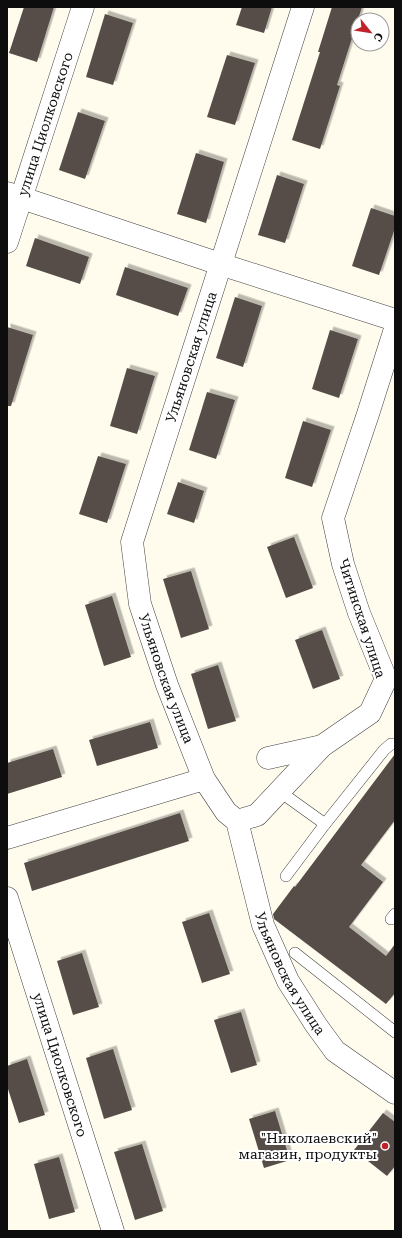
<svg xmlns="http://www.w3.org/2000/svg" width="402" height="1238" font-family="'Roboto Serif',serif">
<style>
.building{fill:#564e49;filter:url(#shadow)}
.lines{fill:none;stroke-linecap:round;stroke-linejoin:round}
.lane-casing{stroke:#404040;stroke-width:12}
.street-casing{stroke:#404040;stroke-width:23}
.lane{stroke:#fff;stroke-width:11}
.street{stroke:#fff;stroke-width:22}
.poi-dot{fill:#c02229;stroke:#fff;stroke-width:1.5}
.labels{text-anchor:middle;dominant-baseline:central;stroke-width:4;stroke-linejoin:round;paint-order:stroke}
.street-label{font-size:14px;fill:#0d0d0d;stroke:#fff}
.poi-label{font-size:14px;fill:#0d0d0d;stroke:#fff;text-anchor:end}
</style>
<defs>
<filter id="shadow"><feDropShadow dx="3.5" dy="-3.5" stdDeviation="0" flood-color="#0004"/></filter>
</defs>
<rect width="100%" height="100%" fill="#fffced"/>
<g class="building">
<path d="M 24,7 L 54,7 L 37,62 L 9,53 Z"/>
<path d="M 242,7 L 272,7 L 264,33 L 236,25 Z"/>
<path d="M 332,7 L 362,7 L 337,85 L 340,86 L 320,149 L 292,140 L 320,52 L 318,52 Z"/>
<path d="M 105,14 L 133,23 L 113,85 L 86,77 Z"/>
<path d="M 227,55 L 255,63 L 235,125 L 207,117 Z"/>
<path d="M 78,112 L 105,121 L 85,179 L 59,170 Z"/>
<path d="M 196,153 L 224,162 L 206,223 L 177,214 Z"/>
<path d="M 277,175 L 304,184 L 285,243 L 258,235 Z"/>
<path d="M 371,208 L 395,216 L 395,228 L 379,275 L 352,266 Z"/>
<path d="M 35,238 L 89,257 L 80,284 L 26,266 Z"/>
<path d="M 125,267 L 188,288 L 178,316 L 116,295 Z"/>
<path d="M 235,297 L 262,306 L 243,367 L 216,358 Z"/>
<path d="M 7,327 L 33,335 L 11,406 L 7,406 Z"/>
<path d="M 330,330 L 358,339 L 339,398 L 312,389 Z"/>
<path d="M 127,368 L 155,376 L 137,434 L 110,426 Z"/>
<path d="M 207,392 L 235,400 L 216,459 L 189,450 Z"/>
<path d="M 303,421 L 331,430 L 312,487 L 285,478 Z"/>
<path d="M 98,456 L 126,464 L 107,523 L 79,514 Z"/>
<path d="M 178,482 L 204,491 L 194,523 L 167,514 Z"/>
<path d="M 294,537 L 313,588 L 286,598 L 267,547 Z"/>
<path d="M 191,571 L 209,629 L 181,638 L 163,579 Z"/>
<path d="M 112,596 L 131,657 L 104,666 L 85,605 Z"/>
<path d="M 322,630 L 340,679 L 313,689 L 295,640 Z"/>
<path d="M 218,665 L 236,721 L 208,729 L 191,674 Z"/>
<path d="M 150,722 L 158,748 L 97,766 L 89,740 Z"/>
<path d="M 53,749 L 62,777 L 7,794 L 7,763 Z"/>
<path d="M 395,754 L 395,820 L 361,865 L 383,882 L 349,927 L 386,956 L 395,944 L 395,993 L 386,1004 L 274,919 L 273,914 L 294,886 L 295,887 Z"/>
<path d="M 180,813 L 189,841 L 32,891 L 24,863 Z"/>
<path d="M 209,913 L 230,974 L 202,983 L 182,922 Z"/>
<path d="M 82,953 L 99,1007 L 73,1015 L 57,961 Z"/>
<path d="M 241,1012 L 257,1065 L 231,1073 L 214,1020 Z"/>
<path d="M 113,1049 L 132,1110 L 104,1119 L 86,1058 Z"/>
<path d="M 27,1059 L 45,1115 L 19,1123 L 7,1086 L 7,1066 Z"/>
<path d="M 275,1111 L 290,1160 L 264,1168 L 249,1119 Z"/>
<path d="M 383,1113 L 395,1122 L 395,1166 L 387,1176 L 354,1150 Z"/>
<path d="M 142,1144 L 163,1211 L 135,1220 L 114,1152 Z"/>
<path d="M 59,1157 L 75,1212 L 49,1219 L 34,1164 Z"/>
</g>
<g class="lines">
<defs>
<g id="lane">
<path d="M 279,791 L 325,824"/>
<path d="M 286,876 L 325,824 L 384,750 L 391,744 L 395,744"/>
<path d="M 391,919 L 395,914"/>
<path d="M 295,953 L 395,1032"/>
</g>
<g id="street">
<path id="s1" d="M 303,7 L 132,542 L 140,604 L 167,685 L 204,779 L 226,812 L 237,821 L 263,925 L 288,981 L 316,1025 L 335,1051 L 395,1093"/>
<path d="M 7,193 L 220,264 L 395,320"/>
<path id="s2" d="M 7,242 L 83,7"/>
<path d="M 268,758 L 322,746"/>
<path d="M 237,821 L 257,815 L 322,746 L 370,713 L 386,679 L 359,613 L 343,564 L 333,518 L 368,414 L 395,329"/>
<path d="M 7,838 L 204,779"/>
<path id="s3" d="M 7,898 L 113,1231"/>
</g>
</defs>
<use href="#lane" class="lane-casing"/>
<use href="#street" class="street-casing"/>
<use href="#lane" class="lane"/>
<use href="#street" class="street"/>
</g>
<circle class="poi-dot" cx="385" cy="1146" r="4"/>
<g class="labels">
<g class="street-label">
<text stroke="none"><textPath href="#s2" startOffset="124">улица Циолковского</textPath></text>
<text transform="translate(191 357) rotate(-72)">Ульяновская улица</text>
<text transform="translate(362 618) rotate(72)">Читинская улица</text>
<text stroke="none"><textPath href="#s1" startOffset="703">Ульяновская улица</textPath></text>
<text stroke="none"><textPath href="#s1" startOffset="1027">Ульяновская улица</textPath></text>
<text stroke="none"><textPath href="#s3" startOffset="175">улица Циолковского</textPath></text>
</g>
<g class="poi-label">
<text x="377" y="1138">"Николаевский"<tspan x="377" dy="16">магазин, продукты</tspan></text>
</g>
</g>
<rect width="402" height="1238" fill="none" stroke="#0d0d0d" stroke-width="16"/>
<g transform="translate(370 32) rotate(120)"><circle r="19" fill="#ffffff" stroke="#9e9e9e"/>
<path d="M0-3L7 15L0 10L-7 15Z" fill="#c02229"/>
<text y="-6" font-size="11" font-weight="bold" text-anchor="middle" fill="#0d0d0d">С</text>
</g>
</svg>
